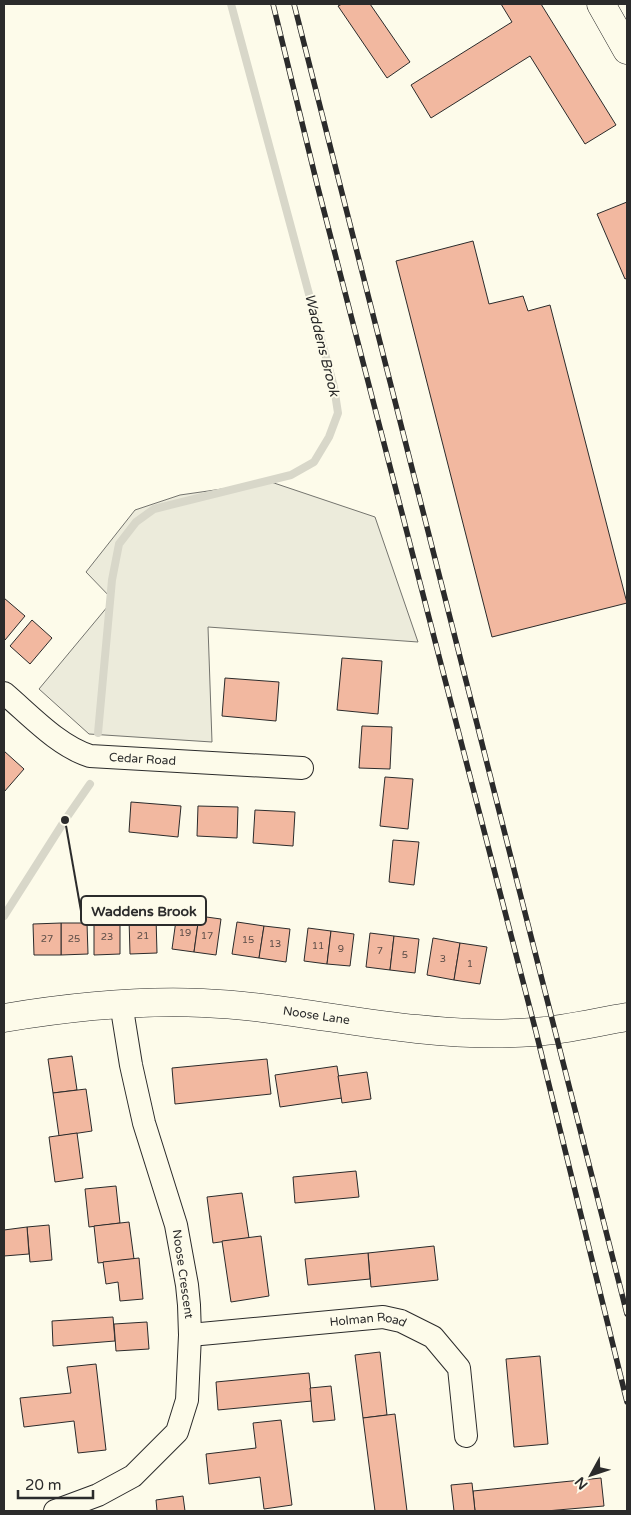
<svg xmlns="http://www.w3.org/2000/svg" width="631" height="1515" font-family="'Varela Round',sans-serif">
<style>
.green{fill:#ecebdb;stroke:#74746e}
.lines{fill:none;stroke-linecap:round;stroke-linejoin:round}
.stream{stroke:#d8d7c9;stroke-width:8}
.building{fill:#f2b8a0;stroke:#2b2b2b}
.street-casing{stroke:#2b2b2b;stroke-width:24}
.secondary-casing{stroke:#2b2b2b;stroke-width:29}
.highway-casing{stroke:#2b2b2b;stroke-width:29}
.street{stroke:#fdfbea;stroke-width:22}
.secondary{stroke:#fdfbea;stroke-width:28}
.highway{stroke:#fdfbea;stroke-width:28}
.rail-casing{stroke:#2b2b2b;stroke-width:5.5}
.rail{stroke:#fdfbea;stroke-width:4;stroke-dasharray:11;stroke-linecap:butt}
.labels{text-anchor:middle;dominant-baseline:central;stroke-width:4;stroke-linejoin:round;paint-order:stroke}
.number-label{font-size:10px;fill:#5d4e48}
.street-label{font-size:12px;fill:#2b2b2b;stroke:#fdfbea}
.water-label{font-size:14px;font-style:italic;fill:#2b2b2b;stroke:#fdfbea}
.leader{fill:none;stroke:#2b2b2b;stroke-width:2}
.callout-dot{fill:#2b2b2b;stroke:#fdfbea;stroke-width:2}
.callout{fill:#fdfbea;stroke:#2b2b2b;stroke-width:2}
.callout-label{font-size:14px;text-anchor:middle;font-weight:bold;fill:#2b2b2b}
</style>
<rect width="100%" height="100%" fill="#fdfbea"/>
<path class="green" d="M 271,482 L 375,517 L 418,642 L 208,627 L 212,742 L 89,734 L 39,689 L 113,600 L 86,572 L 135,510 L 180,495 Z"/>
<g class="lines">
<g class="stream">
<path d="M 98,733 L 112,580 L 119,544 L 136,522 L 154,509 L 291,475 L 314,462 L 329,437 L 338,413 L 334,387 L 231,4"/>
<path d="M 4,916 L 65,820 L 90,784"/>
</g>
</g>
<g class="building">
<path d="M 342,4 L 370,4 L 410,62 L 387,78 L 338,6 Z"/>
<path d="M 501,4 L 541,4 L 616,125 L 585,144 L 530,56 L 431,118 L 411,85 L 512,22 Z"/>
<path d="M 627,202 L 627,278 L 625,279 L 597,214 Z"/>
<path d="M 473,241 L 489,304 L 523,296 L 528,311 L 550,305 L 627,603 L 492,637 L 396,261 Z"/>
<path d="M 4,598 L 25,616 L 5,640 L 4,639 Z"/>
<path d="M 32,620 L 52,638 L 30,664 L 10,646 Z"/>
<path d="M 342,658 L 382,661 L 378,714 L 337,710 Z"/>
<path d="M 225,678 L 279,682 L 276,721 L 222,716 Z"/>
<path d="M 362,726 L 392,727 L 390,769 L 359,768 Z"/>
<path d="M 4,751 L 24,769 L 4,792 Z"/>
<path d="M 385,777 L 413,779 L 408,829 L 380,826 Z"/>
<path d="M 131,802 L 181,806 L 178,837 L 129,832 Z"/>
<path d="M 198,806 L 238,807 L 237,838 L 197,836 Z"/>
<path d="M 255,810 L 295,812 L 293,846 L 253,843 Z"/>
<path d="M 393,840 L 419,842 L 414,885 L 389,882 Z"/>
<path d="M 177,913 L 199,916 L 194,952 L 172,949 Z"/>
<path d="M 199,916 L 221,919 L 216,955 L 194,952 Z"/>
<path d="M 129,918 L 156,918 L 157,953 L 130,954 Z"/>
<path d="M 94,919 L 120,919 L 120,954 L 94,955 Z"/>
<path d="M 237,922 L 264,926 L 259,958 L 232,954 Z"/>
<path d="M 61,923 L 87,923 L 88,954 L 61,955 Z"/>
<path d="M 61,923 L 61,955 L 34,955 L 33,924 Z"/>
<path d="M 264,926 L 290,929 L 286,962 L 259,958 Z"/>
<path d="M 308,928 L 331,931 L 327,964 L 304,961 Z"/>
<path d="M 331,931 L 354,934 L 350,966 L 327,964 Z"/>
<path d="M 370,933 L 394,936 L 390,970 L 366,967 Z"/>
<path d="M 394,936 L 419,939 L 415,973 L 390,970 Z"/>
<path d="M 433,938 L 460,943 L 454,980 L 427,975 Z"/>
<path d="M 460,943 L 487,947 L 480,984 L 454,980 Z"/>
<path d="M 72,1056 L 77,1090 L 53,1093 L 48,1059 Z"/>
<path d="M 267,1059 L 271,1094 L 175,1104 L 172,1068 Z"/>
<path d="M 337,1066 L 342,1098 L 280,1107 L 275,1075 Z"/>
<path d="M 367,1072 L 371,1099 L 342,1103 L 338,1076 Z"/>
<path d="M 86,1089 L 92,1131 L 59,1136 L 53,1093 Z"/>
<path d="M 77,1133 L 83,1178 L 55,1182 L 49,1137 Z"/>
<path d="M 356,1171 L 359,1197 L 295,1203 L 293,1177 Z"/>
<path d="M 116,1186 L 120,1223 L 89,1227 L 85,1189 Z"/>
<path d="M 242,1193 L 249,1238 L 213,1243 L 207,1197 Z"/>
<path d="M 129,1222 L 134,1259 L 98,1263 L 94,1226 Z"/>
<path d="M 49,1225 L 52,1260 L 30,1262 L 27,1227 Z"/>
<path d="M 27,1227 L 29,1254 L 4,1256 L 4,1230 Z"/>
<path d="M 261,1236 L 269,1296 L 231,1302 L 222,1241 Z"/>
<path d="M 434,1246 L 438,1280 L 371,1287 L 368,1253 Z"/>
<path d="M 368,1253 L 370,1279 L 308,1285 L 305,1259 Z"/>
<path d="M 139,1258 L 143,1299 L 120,1301 L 118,1282 L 106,1284 L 103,1262 Z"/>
<path d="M 113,1317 L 115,1341 L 53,1346 L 52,1321 Z"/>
<path d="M 147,1322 L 149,1349 L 116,1351 L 114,1324 Z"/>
<path d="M 380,1352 L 387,1415 L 363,1418 L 355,1355 Z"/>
<path d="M 540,1356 L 548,1444 L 514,1447 L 506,1359 Z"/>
<path d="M 96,1364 L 106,1450 L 78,1453 L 74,1421 L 24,1427 L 20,1398 L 71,1393 L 67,1367 Z"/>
<path d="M 309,1373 L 312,1401 L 218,1410 L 216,1382 Z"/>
<path d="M 331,1386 L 335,1420 L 313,1422 L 310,1388 Z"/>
<path d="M 395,1414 L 407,1511 L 375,1511 L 363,1418 Z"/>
<path d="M 281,1420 L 292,1505 L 264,1509 L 260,1477 L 209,1484 L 206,1454 L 256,1448 L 253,1423 Z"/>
<path d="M 601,1478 L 604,1506 L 546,1511 L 475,1511 L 473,1491 Z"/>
<path d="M 472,1483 L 475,1511 L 454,1511 L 451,1485 Z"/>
<path d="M 183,1496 L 185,1511 L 157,1511 L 156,1500 Z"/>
</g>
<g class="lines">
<defs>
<g id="street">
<path id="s1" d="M 4,693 C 30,715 58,746 90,756 L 302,768"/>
<path id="s2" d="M 190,1335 L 383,1317 L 401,1321 L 433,1337 L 459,1368 L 466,1436"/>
<path d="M 55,1511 L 98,1495 L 133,1476 L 177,1432 L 187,1400 L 190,1335 L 189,1305 L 187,1285 L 176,1225 L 144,1123 L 131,1065 L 121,1003"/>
</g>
<g id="secondary">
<path id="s3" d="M 4,1018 C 70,1007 136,1000 203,1003 C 275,1006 346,1022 417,1029 C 455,1033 496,1035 534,1032 C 565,1030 597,1022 627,1017"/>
</g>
<path id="highway" d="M 601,4 L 627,50"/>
</defs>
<use href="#street" class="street-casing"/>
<use href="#secondary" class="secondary-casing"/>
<use href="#highway" class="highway-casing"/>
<use href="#street" class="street"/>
<use href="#secondary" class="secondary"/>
<use href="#highway" class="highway"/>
<defs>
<g id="rail">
<path d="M 273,4 L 317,184 L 536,1032 L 627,1402"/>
<path d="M 294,4 L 627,1314"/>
</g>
</defs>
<use href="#rail" class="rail-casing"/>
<use href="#rail" class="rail"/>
</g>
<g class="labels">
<g class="number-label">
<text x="185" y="933">19</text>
<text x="143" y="936">21</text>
<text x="207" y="936">17</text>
<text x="107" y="937">23</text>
<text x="47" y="939">27</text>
<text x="74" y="939">25</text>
<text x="248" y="940">15</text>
<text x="275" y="944">13</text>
<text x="318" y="946">11</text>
<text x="341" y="949">9</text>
<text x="380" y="951">7</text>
<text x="405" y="955">5</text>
<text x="443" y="959">3</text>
<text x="470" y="964">1</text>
</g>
<g class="street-label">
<text stroke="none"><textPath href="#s1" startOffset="160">Cedar Road</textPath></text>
<text stroke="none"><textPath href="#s3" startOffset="314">Noose Lane</textPath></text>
<text transform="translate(183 1274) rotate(82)">Noose Crescent</text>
<text stroke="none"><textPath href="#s2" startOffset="179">Holman Road</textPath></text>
</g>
<g class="water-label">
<text transform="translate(322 345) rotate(76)">Waddens Brook</text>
</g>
</g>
<path class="leader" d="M65 820L81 911"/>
<circle class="callout-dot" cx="65" cy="820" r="5"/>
<rect class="callout" x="81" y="896" width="125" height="29" rx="5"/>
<g class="callout-label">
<text x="144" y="916">Waddens Brook</text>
</g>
<rect width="631" height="1515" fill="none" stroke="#2b2b2b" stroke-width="10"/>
<g transform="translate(591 1475) rotate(230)" stroke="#fdfbea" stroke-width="4" paint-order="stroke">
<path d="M0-4L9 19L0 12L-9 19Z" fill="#2b2b2b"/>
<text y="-8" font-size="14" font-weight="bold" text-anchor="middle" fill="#2b2b2b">N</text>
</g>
<path d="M18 1490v8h75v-8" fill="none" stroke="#2b2b2b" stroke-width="2.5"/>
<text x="25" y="1490" font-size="15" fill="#2b2b2b" stroke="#fdfbea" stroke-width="4" paint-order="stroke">20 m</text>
</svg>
